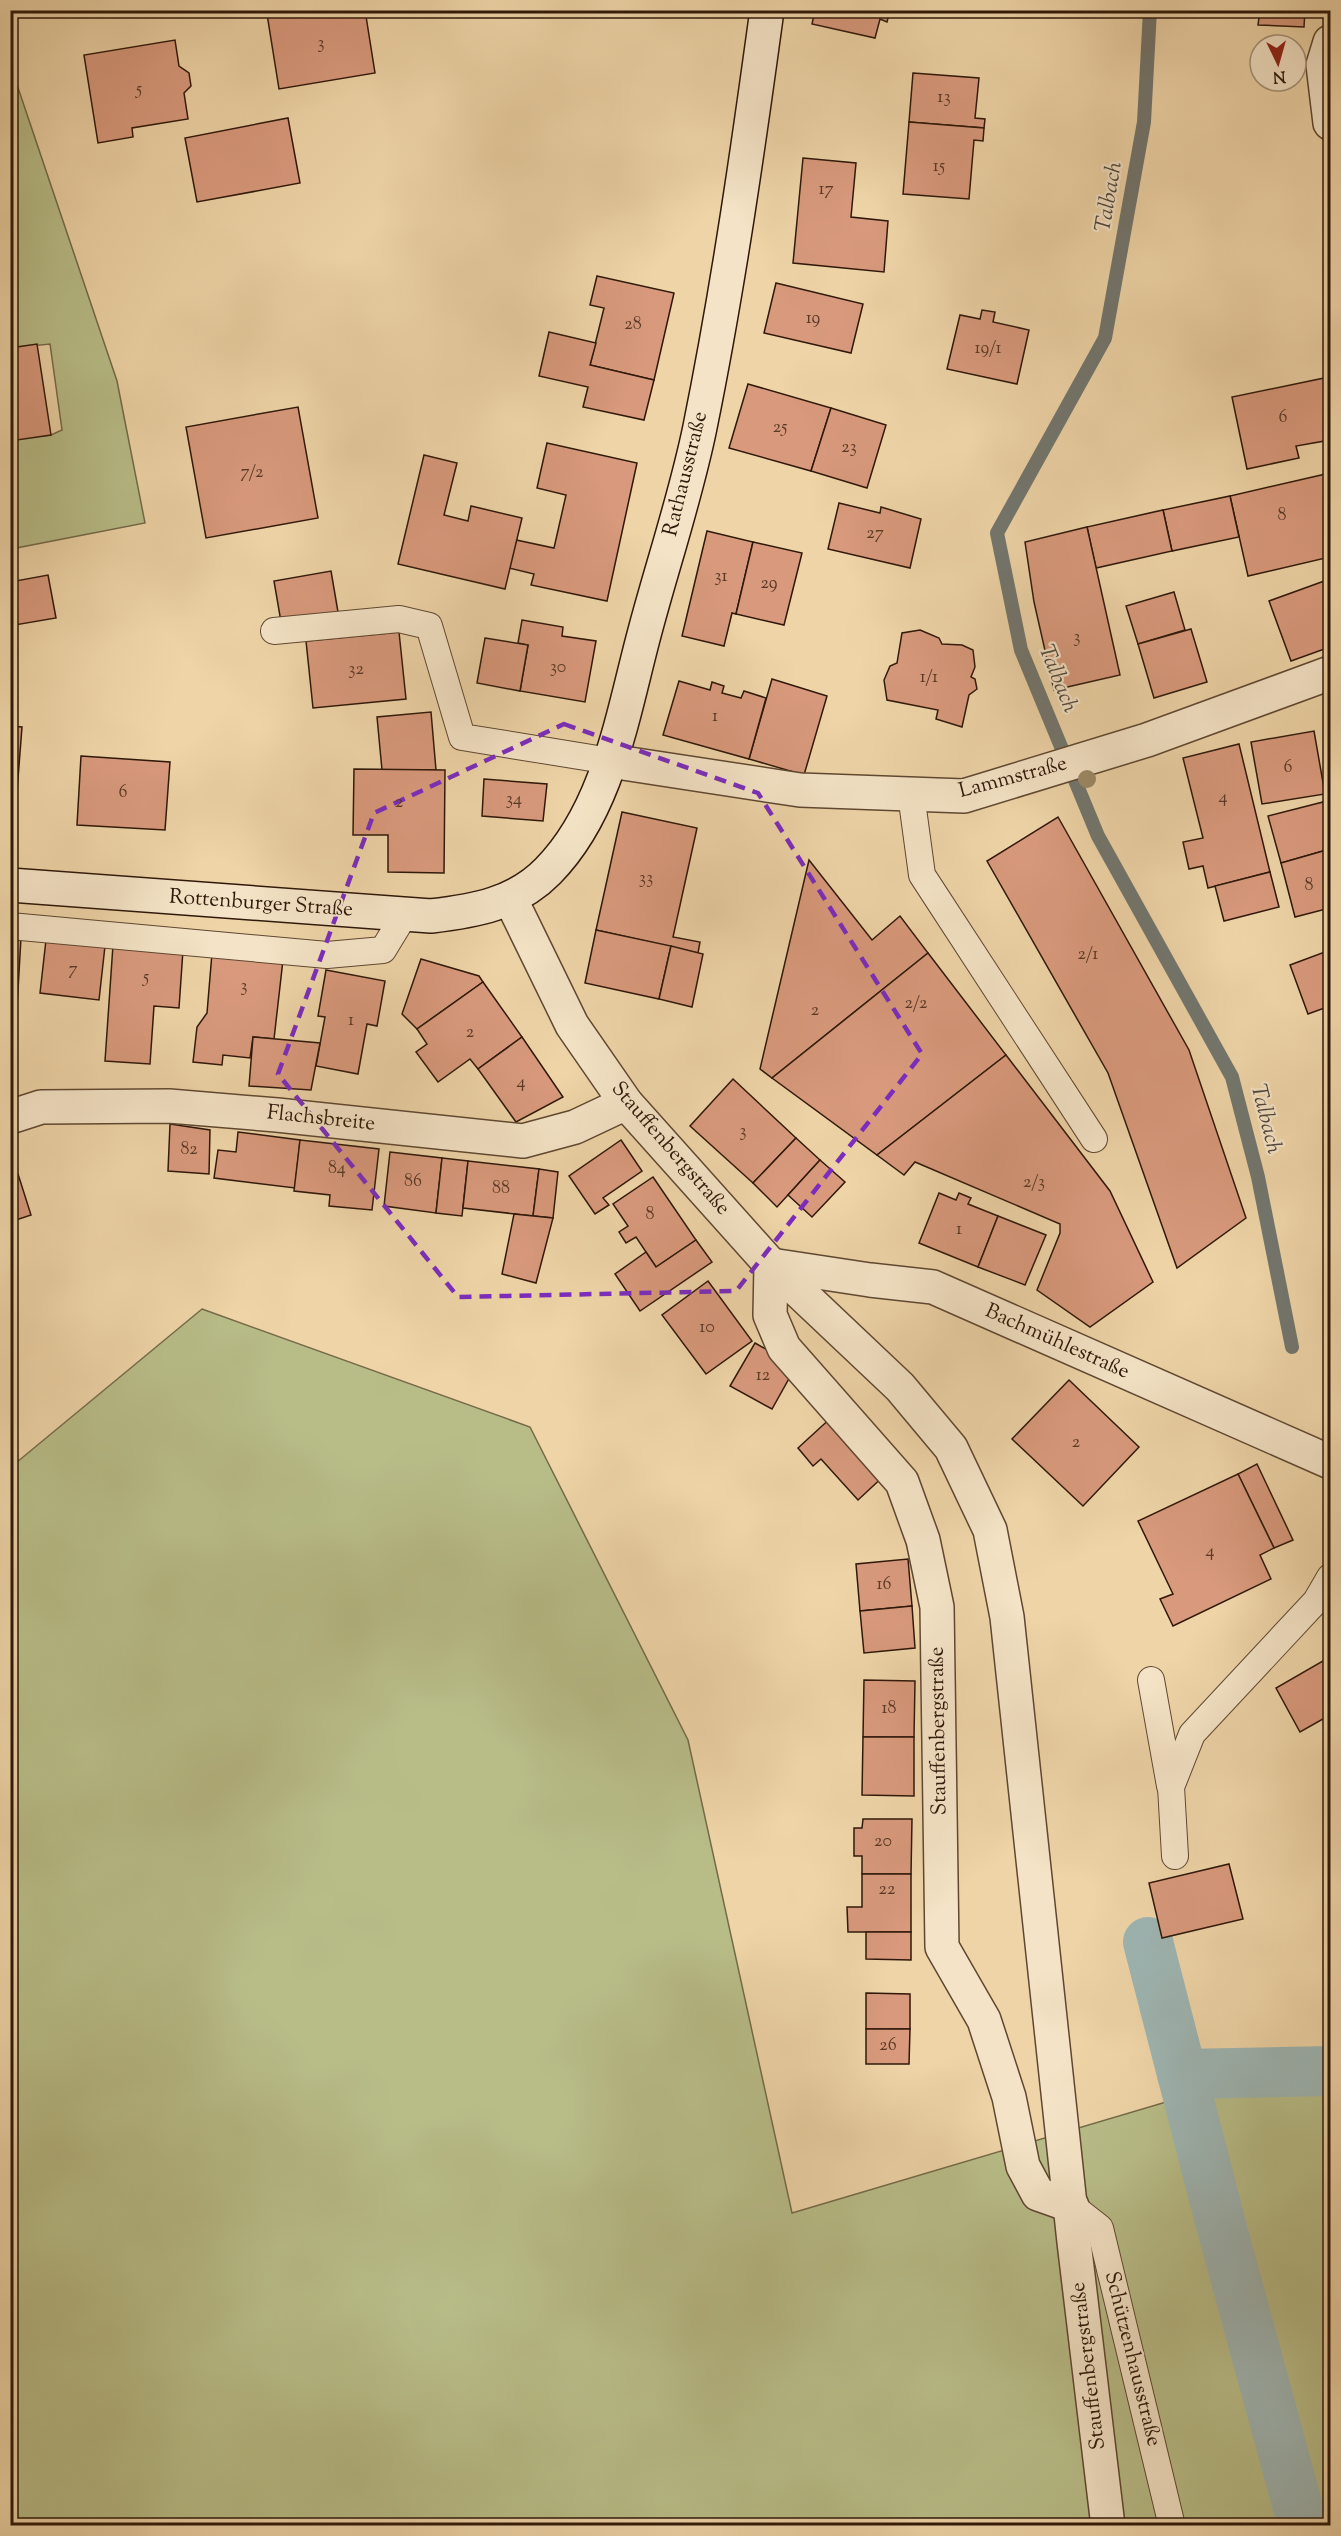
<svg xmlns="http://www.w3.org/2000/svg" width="1341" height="2536" font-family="'Sorts Mill Goudy',serif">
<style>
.green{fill:#b8bd88;stroke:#746a49;stroke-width:1.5}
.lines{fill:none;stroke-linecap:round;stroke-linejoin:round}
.stream{stroke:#72766f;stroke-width:14}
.canal{stroke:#9eb5b2;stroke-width:50}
.building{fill:#d8997c;stroke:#2f180a;stroke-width:1.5}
.service-casing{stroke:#5f4731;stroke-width:28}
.minor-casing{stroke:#5f4731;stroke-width:36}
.tertiary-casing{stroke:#5f4731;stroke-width:36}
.secondary-casing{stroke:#2f180a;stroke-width:36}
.service{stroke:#f4e3c6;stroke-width:26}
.minor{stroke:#f4e3c6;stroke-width:33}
.tertiary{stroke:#f4e3c6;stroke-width:33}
.secondary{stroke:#f4e3c6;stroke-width:33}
.tree{fill:#9c8866}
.marked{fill:none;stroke:#7b2cbf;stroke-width:4.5;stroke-dasharray:12 8;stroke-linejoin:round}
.labels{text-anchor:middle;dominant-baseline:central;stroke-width:4.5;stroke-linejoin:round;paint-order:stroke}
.number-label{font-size:18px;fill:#593826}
.street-label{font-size:21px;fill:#2f180a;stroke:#f4e3c6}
.water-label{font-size:22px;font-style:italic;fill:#50473c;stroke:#f4e3c6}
</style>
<rect width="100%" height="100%" fill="#eed4a7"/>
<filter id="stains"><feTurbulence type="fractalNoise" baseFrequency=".00333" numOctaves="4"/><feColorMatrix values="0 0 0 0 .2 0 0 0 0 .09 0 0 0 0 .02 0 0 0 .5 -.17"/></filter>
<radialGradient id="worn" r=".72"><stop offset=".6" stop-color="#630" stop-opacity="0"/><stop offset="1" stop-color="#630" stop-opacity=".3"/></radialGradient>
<g class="green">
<path d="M 10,64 L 117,381 L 145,523 L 11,549 L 11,439 L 51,435 L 62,430 L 50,344 L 11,348 Z"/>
<path d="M 202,1309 L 530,1427 L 688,1740 L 792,2213 L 1220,2086 L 1330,2076 L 1330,2525 L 11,2526 L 11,1467 Z"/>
</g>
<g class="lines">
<path class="stream" d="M 1150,10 L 1144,122 L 1105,338 L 997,533 L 1021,650 L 1098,836 L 1232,1077 L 1258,1177 L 1292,1347"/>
<g class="canal">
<path d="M 1148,1942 L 1220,2221 L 1303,2526"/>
<path d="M 1182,2074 L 1330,2071"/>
</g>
</g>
<g class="building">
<path d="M 292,10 L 365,10 L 375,73 L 279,89 L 267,14 Z"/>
<path d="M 815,10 L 890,10 L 887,22 L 880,19 L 875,38 L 812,24 Z"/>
<path d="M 1260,10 L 1305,10 L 1304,27 L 1258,25 Z"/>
<path d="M 175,40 L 179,66 L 189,73 L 191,86 L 184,93 L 188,119 L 132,128 L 133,137 L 98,143 L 84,55 Z"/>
<path d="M 913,73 L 979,78 L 975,118 L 985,119 L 984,128 L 909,122 Z"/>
<path d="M 288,118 L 300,183 L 197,202 L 185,138 Z"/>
<path d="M 909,122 L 984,128 L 983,141 L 974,140 L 969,199 L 903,194 Z"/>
<path d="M 803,158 L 856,163 L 851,217 L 888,221 L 884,272 L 793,263 Z"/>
<path d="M 597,276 L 674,293 L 654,380 L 590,365 L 604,308 L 590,305 Z"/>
<path d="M 776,283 L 863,304 L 851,353 L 764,333 Z"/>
<path d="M 982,310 L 995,312 L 993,322 L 1029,330 L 1017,384 L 947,369 L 960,315 L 980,319 Z"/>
<path d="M 549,332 L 596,343 L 590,365 L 654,380 L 644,420 L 583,407 L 588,387 L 539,376 Z"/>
<path d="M 37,344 L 51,435 L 10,441 L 10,348 Z"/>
<path d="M 1329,377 L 1330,440 L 1296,446 L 1299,458 L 1247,469 L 1232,397 Z"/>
<path d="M 748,384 L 831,408 L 811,471 L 729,448 Z"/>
<path d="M 298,407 L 318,518 L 206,538 L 186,427 Z"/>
<path d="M 831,408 L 886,425 L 867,488 L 811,471 Z"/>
<path d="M 547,443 L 637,463 L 607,601 L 531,585 L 534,574 L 509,568 L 516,540 L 554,548 L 566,495 L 537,488 Z"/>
<path d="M 424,455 L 457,463 L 444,515 L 468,521 L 471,506 L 522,518 L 505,589 L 398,564 Z"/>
<path d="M 1330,473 L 1330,557 L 1248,576 L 1230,496 Z"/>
<path d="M 1230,496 L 1239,537 L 1172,551 L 1163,510 Z"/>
<path d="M 839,503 L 880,513 L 881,507 L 921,519 L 910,568 L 828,549 Z"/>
<path d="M 1163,510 L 1172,551 L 1096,568 L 1087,527 Z"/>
<path d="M 1087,527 L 1120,675 L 1054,690 L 1034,602 L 1025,542 Z"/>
<path d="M 707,531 L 753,542 L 736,614 L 732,613 L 724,646 L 682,636 Z"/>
<path d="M 753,542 L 802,553 L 784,625 L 736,614 Z"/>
<path d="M 331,571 L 338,612 L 281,622 L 274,581 Z"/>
<path d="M 48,575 L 56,618 L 15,625 L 10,582 Z"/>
<path d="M 1327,580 L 1330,589 L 1330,647 L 1291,661 L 1269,601 Z"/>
<path d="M 1174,592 L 1185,630 L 1138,644 L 1126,606 Z"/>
<path d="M 522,620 L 563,627 L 562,636 L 596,641 L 585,702 L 520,691 L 528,645 L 518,643 Z"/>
<path d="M 1191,629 L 1207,682 L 1154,698 L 1138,644 Z"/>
<path d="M 920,630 L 939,638 L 942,644 L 962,645 L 973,650 L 975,667 L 971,677 L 975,679 L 977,689 L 969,695 L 962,727 L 936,719 L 938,710 L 887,700 L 884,680 L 890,666 L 897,663 L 902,633 Z"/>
<path d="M 399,632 L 406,699 L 313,708 L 306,641 Z"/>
<path d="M 485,638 L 528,645 L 520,691 L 477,683 Z"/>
<path d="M 772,679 L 827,696 L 804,775 L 749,759 Z"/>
<path d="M 679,681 L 710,690 L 712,682 L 724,686 L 722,693 L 741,698 L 744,691 L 766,698 L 749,759 L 663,735 Z"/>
<path d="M 431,712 L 436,770 L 382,770 L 377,717 Z"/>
<path d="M 10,726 L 22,727 L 16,804 L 10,803 Z"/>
<path d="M 1314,731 L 1325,794 L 1262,804 L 1251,742 Z"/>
<path d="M 1239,744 L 1270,872 L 1208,888 L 1203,866 L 1189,869 L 1183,842 L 1203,838 L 1183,758 Z"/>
<path d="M 81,756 L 170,762 L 165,830 L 77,825 Z"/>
<path d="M 354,769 L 445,770 L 444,873 L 388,872 L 388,835 L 353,835 Z"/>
<path d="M 484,779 L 547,784 L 543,821 L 482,816 Z"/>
<path d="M 1323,802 L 1330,831 L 1330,849 L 1281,863 L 1268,816 Z"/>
<path d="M 622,812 L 697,828 L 673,937 L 700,942 L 698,953 L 596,930 Z"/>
<path d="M 1058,817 L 1189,1050 L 1246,1218 L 1177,1268 L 1108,1073 L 987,861 Z"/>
<path d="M 1330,849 L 1330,908 L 1295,917 L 1281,863 Z"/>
<path d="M 809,860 L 872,940 L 900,916 L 928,953 L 772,1078 L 760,1069 Z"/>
<path d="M 1270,872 L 1279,907 L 1224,921 L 1215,886 Z"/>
<path d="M 596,930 L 671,946 L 659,999 L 585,983 Z"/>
<path d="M 10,937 L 21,938 L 17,1007 L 10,1006 Z"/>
<path d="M 46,940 L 105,946 L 99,1000 L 40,993 Z"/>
<path d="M 113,945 L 183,950 L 179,1008 L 154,1006 L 150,1064 L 105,1061 Z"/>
<path d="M 671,946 L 703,954 L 692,1007 L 659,999 Z"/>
<path d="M 1330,950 L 1330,1006 L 1308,1014 L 1290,965 Z"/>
<path d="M 212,953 L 283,960 L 274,1039 L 253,1037 L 250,1058 L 223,1055 L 222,1065 L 193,1062 L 197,1027 L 207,1013 Z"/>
<path d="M 928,953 L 1006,1055 L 877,1155 L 772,1078 Z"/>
<path d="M 421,959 L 479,976 L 483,982 L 417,1029 L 402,1014 Z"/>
<path d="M 326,970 L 385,981 L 377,1026 L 367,1024 L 358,1074 L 316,1066 L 325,1017 L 318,1016 Z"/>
<path d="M 483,982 L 522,1037 L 478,1069 L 470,1059 L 438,1082 L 416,1052 L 427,1044 L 417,1029 Z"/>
<path d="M 253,1037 L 320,1043 L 311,1090 L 249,1086 Z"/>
<path d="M 522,1037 L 563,1097 L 516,1122 L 478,1069 Z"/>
<path d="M 1006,1055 L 1110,1191 L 1153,1282 L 1090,1327 L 1037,1290 L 1060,1233 L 1060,1224 L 915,1162 L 904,1175 L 877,1155 Z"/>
<path d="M 733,1079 L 796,1138 L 753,1183 L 690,1126 Z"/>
<path d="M 170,1124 L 210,1130 L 209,1174 L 168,1171 Z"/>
<path d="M 238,1132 L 300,1140 L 295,1188 L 214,1178 L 218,1150 L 236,1152 Z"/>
<path d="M 796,1138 L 820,1160 L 777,1207 L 753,1183 Z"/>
<path d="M 300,1140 L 379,1149 L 372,1210 L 329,1206 L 330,1195 L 294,1191 Z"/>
<path d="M 621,1140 L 642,1171 L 603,1198 L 609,1205 L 595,1214 L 569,1176 Z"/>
<path d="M 390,1152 L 442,1158 L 436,1213 L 384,1206 Z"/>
<path d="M 442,1158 L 468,1161 L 462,1216 L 436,1213 Z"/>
<path d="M 820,1160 L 845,1182 L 812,1217 L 788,1195 Z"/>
<path d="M 468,1161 L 539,1169 L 533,1216 L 463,1208 Z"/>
<path d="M 539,1169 L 558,1172 L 553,1218 L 533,1216 Z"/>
<path d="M 18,1174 L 31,1215 L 10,1222 L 10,1176 Z"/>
<path d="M 653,1177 L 696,1240 L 656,1267 L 636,1237 L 626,1243 L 619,1232 L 628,1226 L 613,1204 Z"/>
<path d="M 939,1193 L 956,1200 L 959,1193 L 971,1198 L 968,1204 L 998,1216 L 978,1267 L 919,1243 Z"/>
<path d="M 514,1214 L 553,1218 L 536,1283 L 502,1274 Z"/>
<path d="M 998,1216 L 1046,1235 L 1025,1285 L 978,1267 Z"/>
<path d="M 696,1240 L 712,1262 L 640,1311 L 615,1274 L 646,1252 L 656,1267 Z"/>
<path d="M 708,1281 L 752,1341 L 706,1374 L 662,1315 Z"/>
<path d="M 755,1343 L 796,1366 L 772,1409 L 730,1386 Z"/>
<path d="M 1069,1380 L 1139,1447 L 1083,1506 L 1012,1439 Z"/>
<path d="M 834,1415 L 887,1473 L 858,1500 L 821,1459 L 813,1466 L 798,1448 Z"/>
<path d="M 1257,1464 L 1293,1540 L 1274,1548 L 1238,1474 Z"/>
<path d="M 1238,1474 L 1274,1548 L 1260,1555 L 1271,1579 L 1173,1626 L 1160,1599 L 1173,1594 L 1138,1521 Z"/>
<path d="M 908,1559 L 912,1606 L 860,1611 L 856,1564 Z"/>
<path d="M 912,1606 L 915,1648 L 864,1653 L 860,1611 Z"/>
<path d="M 1328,1658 L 1330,1715 L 1300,1732 L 1276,1688 Z"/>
<path d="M 864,1680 L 915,1681 L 914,1737 L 863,1737 Z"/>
<path d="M 863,1737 L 914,1737 L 914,1796 L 862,1795 Z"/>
<path d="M 863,1819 L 912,1819 L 911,1874 L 862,1874 L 862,1856 L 854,1856 L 854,1828 L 862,1828 Z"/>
<path d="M 1229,1864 L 1243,1919 L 1162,1938 L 1149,1883 Z"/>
<path d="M 862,1874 L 911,1874 L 911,1932 L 848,1932 L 847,1907 L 862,1907 Z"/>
<path d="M 866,1932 L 911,1932 L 911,1960 L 866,1959 Z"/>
<path d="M 866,1993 L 910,1994 L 910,2029 L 866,2029 Z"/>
<path d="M 866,2029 L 910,2029 L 909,2064 L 866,2064 Z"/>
</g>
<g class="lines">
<defs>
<g id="service">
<path d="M 274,631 L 399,619 L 429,626 L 462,737 L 610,761"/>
<path d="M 911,794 L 922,875 L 1094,1139"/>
<path d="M 10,926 L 327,955 L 383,950 L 405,914"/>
<path d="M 1151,1680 L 1170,1786"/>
<path d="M 1175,1856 L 1171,1787 L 1192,1734 L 1316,1601 L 1330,1577"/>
<path d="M 1072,2206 L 1100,2228 L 1172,2526"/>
</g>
<g id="minor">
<path d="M 1330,42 L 1323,65 L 1330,123"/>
<path d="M 610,761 L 800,790 L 964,796 L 1147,740 L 1330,673"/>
<path d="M 10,1117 L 41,1107 L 169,1106 L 277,1115 L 523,1141 L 575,1127 L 626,1103"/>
<path d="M 1072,2206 L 1038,2194 L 1023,2166 L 1009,2097 L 984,2020 L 942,1947 L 937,1607 L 923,1540 L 902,1482 L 784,1348 L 770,1315 L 771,1265 L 870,1280 L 933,1287 L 1330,1462"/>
</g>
<path id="tertiary" d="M 511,900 L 572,1025 L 626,1103 L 771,1265 L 900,1387 L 951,1448 L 990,1530 L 1007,1617 L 1074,2242 L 1108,2526"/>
<path id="secondary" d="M 10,885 L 431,916 C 474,911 516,904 548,871 C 609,809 623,712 645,631 C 663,563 686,496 700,427 C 728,289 748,149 767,10"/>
</defs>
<use href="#service" class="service-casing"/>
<use href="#minor" class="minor-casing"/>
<use href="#tertiary" class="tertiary-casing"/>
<use href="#secondary" class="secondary-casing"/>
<use href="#service" class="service"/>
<use href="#minor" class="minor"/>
<use href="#tertiary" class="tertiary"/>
<use href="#secondary" class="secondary"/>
</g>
<circle class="tree" cx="1087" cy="779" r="9"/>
<path class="marked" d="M 564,724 L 758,793 L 922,1054 L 736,1291 L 458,1297 L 278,1074 L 374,813 Z"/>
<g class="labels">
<g class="number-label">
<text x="321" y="44">3</text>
<text x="139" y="90">5</text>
<text x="944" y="98">13</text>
<text x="939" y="167">15</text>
<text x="826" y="190">17</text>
<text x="813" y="319">19</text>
<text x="633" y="325">28</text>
<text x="988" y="349">19/1</text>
<text x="1283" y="418">6</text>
<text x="780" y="428">25</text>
<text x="849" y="448">23</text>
<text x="252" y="473">7/2</text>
<text x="1282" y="516">8</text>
<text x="875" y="534">27</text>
<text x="721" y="577">31</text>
<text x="769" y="584">29</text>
<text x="1077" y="638">3</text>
<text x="558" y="668">30</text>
<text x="356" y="670">32</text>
<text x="929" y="678">1/1</text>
<text x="715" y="717">1</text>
<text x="1288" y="768">6</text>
<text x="123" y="793">6</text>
<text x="1223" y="798">4</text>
<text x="514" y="800">34</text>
<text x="399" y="803">2</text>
<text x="646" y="879">33</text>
<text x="1309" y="886">8</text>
<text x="1088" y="955">2/1</text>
<text x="73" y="970">7</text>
<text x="146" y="978">5</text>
<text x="244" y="987">3</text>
<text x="916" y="1004">2/2</text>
<text x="815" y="1011">2</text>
<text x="351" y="1021">1</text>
<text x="470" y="1033">2</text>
<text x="521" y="1083">4</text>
<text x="743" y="1132">3</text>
<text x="189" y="1150">82</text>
<text x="337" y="1169">84</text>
<text x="413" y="1182">86</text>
<text x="1034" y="1183">2/3</text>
<text x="501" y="1189">88</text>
<text x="650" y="1215">8</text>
<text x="959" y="1230">1</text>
<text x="707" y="1328">10</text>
<text x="763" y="1376">12</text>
<text x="1076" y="1443">2</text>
<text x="1210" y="1552">4</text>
<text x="884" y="1585">16</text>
<text x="889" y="1709">18</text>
<text x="883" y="1842">20</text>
<text x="887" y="1890">22</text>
<text x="888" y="2046">26</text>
</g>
<g class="street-label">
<text transform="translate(686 474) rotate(-76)">Rathausstraße</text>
<text transform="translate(1013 778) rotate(-15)">Lammstraße</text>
<text transform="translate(261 904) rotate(4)">Rottenburger Straße</text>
<text transform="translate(321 1119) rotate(6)">Flachsbreite</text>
<text transform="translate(670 1149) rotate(49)">Stauffenbergstraße</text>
<text transform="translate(1057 1342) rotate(24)">Bachmühlestraße</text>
<text transform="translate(939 1731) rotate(-91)">Stauffenbergstraße</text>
<text transform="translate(1132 2359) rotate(76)">Schützenhausstraße</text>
<text transform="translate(1089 2366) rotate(-97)">Stauffenbergstraße</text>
</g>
<g class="water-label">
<text transform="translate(1110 197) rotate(-80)">Talbach</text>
<text transform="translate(1057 679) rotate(68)">Talbach</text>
<text transform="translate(1265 1119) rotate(76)">Talbach</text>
</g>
</g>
<rect width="1341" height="2536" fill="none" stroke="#eed4a7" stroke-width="36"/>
<rect x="12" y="12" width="1317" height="2512" fill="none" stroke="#2f180a" stroke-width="3"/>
<rect x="18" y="18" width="1305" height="2500" fill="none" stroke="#2f180a" stroke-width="1.5"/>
<g transform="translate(1278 63) rotate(175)"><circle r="28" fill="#f4e3c6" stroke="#a5927b" stroke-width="1.5"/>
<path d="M0-4.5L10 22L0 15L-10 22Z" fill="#8f2418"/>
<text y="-9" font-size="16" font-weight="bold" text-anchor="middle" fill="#2f180a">N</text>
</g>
<rect width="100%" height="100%" filter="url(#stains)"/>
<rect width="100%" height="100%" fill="url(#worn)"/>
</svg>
